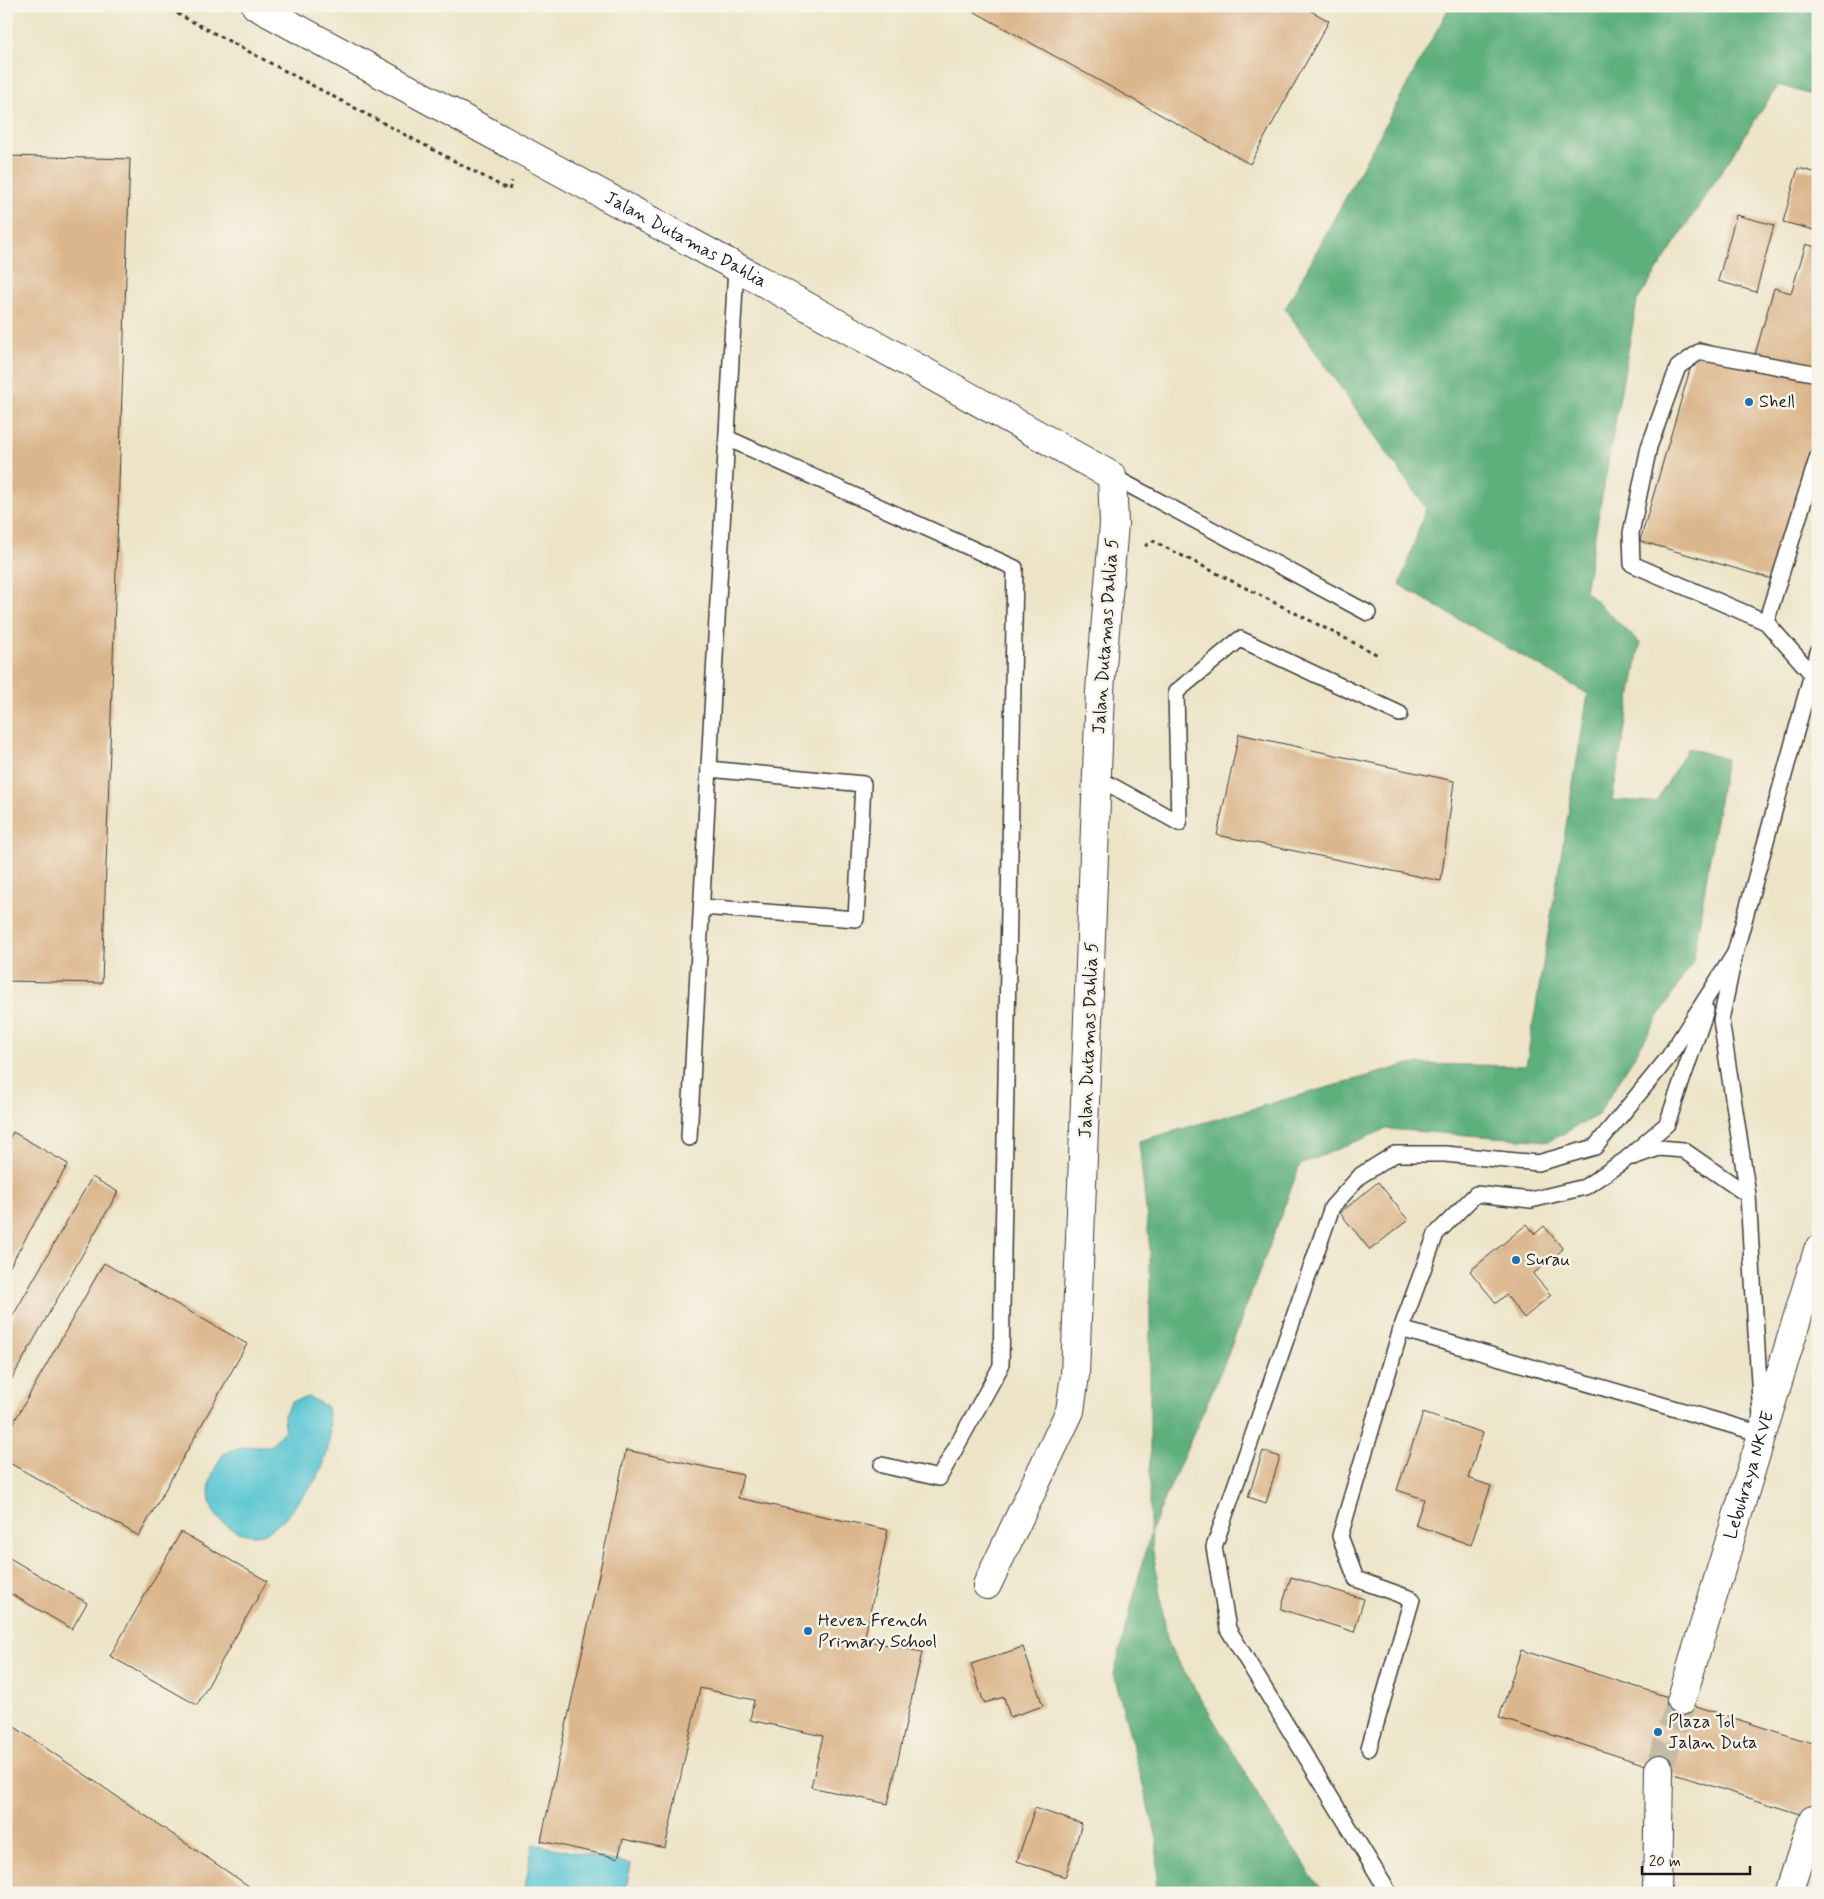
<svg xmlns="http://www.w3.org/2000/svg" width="1824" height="1899" font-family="Mynerve,sans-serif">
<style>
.forest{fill:#5daf7c;stroke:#3c664c}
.water{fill:#5ac6d4;stroke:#3b7178}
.building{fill:#dbb68c}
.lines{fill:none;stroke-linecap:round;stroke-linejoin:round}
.highway-tunnel{stroke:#c3bca6;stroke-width:28;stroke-dasharray:28 14;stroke-linecap:butt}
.lane-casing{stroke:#3b3a36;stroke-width:18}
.street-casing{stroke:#3b3a36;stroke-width:30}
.highway-casing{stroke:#3b3a36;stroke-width:30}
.path{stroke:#3b3a36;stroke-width:3;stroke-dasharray:4 4;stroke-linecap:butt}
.lane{stroke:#fff;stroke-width:15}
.street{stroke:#fff;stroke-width:28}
.highway{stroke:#fff;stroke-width:28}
.poi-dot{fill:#1f6fb2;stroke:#f7f3e8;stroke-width:2}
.labels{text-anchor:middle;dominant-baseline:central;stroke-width:5;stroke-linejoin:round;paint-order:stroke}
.street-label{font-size:18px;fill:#1c1c1c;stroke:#f7f3e8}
.poi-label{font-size:18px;fill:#1c1c1c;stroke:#f7f3e8;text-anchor:start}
</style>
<rect width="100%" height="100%" fill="#f7f3e8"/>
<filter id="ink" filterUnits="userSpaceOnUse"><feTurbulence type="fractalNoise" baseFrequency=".02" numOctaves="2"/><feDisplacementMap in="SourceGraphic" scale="10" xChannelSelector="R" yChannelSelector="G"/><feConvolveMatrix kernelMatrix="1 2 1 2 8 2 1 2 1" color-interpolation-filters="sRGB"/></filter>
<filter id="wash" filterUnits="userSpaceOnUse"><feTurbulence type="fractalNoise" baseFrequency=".0096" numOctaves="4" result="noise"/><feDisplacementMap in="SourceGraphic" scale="20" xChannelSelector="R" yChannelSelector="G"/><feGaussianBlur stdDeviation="1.12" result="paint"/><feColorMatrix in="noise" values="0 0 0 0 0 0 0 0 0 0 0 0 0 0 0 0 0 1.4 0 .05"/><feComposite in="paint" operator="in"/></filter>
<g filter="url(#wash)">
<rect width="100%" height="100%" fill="#ede4c8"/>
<path class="forest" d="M 1450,6 L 1818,6 L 1818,97 L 1778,85 L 1637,301 L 1585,591 L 1640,643 L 1612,800 L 1656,802 L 1688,748 L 1726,759 L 1693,961 L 1598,1115 L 1549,1141 L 1386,1129 L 1300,1165 L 1227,1357 L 1150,1533 L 1168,1644 L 1277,1826 L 1325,1893 L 1156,1893 L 1158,1842 L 1114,1674 L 1150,1533 L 1150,1250 L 1139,1141 L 1410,1064 L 1526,1066 L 1588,694 L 1400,585 L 1426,508 L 1285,309 Z"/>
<g class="water">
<path d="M 308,1397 L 326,1406 C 335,1435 327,1469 307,1491 C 296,1504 283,1524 267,1532 C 249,1542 216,1525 211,1505 C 207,1491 210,1477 217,1465 C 219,1461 221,1455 226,1453 C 240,1445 254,1446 270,1446 L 285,1430 L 284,1415 L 292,1401 Z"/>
<path d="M 533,1844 L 631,1864 L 625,1893 L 524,1892 Z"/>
</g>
<g id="blocks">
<g class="building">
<path d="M 964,6 L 1302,6 L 1329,21 L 1250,164 Z"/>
<path d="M 6,156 L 130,159 L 102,983 L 6,981 Z"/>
<path d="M 1798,168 L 1818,173 L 1818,231 L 1783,222 Z"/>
<path d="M 1736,215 L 1774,225 L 1756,292 L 1718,281 Z"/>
<path d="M 1806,244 L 1818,248 L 1818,447 L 1779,581 L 1640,541 L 1698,342 L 1754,358 L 1774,288 L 1791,293 Z"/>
<path d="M 1239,734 L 1454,781 L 1441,881 L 1217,835 Z"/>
<path d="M 13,1132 L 68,1164 L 6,1273 L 6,1144 Z"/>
<path d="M 92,1177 L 118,1192 L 6,1389 L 6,1328 Z"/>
<path d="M 1378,1182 L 1408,1220 L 1370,1250 L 1340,1213 Z"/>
<path d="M 1527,1224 L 1535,1234 L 1544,1226 L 1563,1249 L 1533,1274 L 1551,1295 L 1524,1318 L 1506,1295 L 1496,1303 L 1470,1271 Z"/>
<path d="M 104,1263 L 247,1344 L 139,1536 L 6,1461 L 6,1436 Z"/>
<path d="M 1423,1413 L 1483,1433 L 1468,1478 L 1491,1486 L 1471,1545 L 1415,1525 L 1424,1499 L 1397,1490 Z"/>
<path d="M 626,1450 L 743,1475 L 738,1498 L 888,1530 L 864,1640 L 922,1652 L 888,1804 L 811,1787 L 823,1736 L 750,1720 L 754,1700 L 700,1688 L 665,1848 L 623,1839 L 618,1858 L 541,1841 Z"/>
<path d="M 1263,1451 L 1280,1457 L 1266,1503 L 1248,1497 Z"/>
<path d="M 181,1532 L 267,1581 L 197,1705 L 110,1656 Z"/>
<path d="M 6,1556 L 87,1603 L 72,1629 L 6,1591 Z"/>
<path d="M 1291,1577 L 1364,1599 L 1354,1632 L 1281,1609 Z"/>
<path d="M 1023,1647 L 1043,1706 L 1010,1717 L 1004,1697 L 984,1703 L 971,1664 Z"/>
<path d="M 1521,1650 L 1818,1745 L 1818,1820 L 1499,1718 Z"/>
<path d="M 6,1721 L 259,1893 L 6,1893 Z"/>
<path d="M 1035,1808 L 1082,1824 L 1065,1877 L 1017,1861 Z"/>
</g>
</g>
</g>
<g filter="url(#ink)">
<use href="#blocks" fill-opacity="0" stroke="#3b3a36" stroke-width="1"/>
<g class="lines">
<path class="highway-tunnel" d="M 1659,1769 L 1681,1701"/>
<defs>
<g id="lane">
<path d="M 727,438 L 1015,568 L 1001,1366 L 939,1478 L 882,1465"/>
<path d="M 1112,476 L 1368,613"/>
<path d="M 1766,622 L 1632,564 L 1631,533 L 1649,447 L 1678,367 L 1699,352 L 1818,374"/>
<path d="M 1812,674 L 1766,622 L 1818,456"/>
<path d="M 1098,778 L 1179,823"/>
<path d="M 1179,823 L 1176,692 L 1240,639 L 1400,714"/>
<path d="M 702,907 L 856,919 L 863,784 L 709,769"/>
<path d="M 689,1138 L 736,267"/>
<path d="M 1633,1157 L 1659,1148 L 1683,1150 L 1748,1195"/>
<path d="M 1401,1329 L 1762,1434 L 1748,1195 L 1721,1020 L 1735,953 L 1818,652"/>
<path d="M 1369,1748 L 1412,1599 L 1356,1579 L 1340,1536 L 1401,1329 L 1436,1234 L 1476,1194 L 1531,1200 L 1585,1187 L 1625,1160 L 1667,1124 L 1706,1010"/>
<path d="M 1389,1893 L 1228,1629 L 1214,1547 L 1332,1207 L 1361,1175 L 1395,1154 L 1445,1154 L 1538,1163 L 1595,1147 L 1668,1058 L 1735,953"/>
</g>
<g id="street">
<path id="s1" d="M 256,6 L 736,267 L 1112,476 L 1114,524 L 1100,690 L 1075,1375 L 1070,1411 L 987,1585"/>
</g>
<g id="highway">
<path id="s2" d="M 1681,1701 L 1818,1250"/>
<path d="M 1657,1893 L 1659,1769"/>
<path d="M 1789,1893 L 1813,1819"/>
</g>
</defs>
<use href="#lane" class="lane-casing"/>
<use href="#street" class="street-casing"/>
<use href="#highway" class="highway-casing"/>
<g class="path">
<path d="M 163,6 L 509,190 L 512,181"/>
<path d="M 1145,546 L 1153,541 L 1380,656"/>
</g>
<use href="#lane" class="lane"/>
<use href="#street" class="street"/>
<use href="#highway" class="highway"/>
</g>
</g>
<g class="poi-dot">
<circle cx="1749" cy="402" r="5"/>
<circle cx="1516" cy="1260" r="5"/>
<circle cx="808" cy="1631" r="5"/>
<circle cx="1658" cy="1732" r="5"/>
</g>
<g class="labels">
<g class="street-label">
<text stroke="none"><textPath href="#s1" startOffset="489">Jalan Dutamas Dahlia</textPath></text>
<text transform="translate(1106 636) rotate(-86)">Jalan Dutamas Dahlia 5</text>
<text transform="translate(1089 1040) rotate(-88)">Jalan Dutamas Dahlia 5</text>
<text stroke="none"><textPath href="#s2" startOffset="236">Lebuhraya NKVE</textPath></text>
</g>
<g class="poi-label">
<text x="1759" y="402">Shell</text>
<text x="1526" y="1260">Surau</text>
<text x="818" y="1621">Hevea French<tspan x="818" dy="21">Primary School</tspan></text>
<text x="1668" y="1722">Plaza Tol<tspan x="1668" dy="21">Jalan Duta</tspan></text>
</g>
</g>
<rect width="1824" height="1899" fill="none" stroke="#f7f3e8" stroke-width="25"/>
<path d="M1642 1866v8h108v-8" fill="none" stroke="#1c1c1c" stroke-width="2.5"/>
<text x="1649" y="1866" font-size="15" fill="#1c1c1c" stroke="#f7f3e8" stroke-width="4" paint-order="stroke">20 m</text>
</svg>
